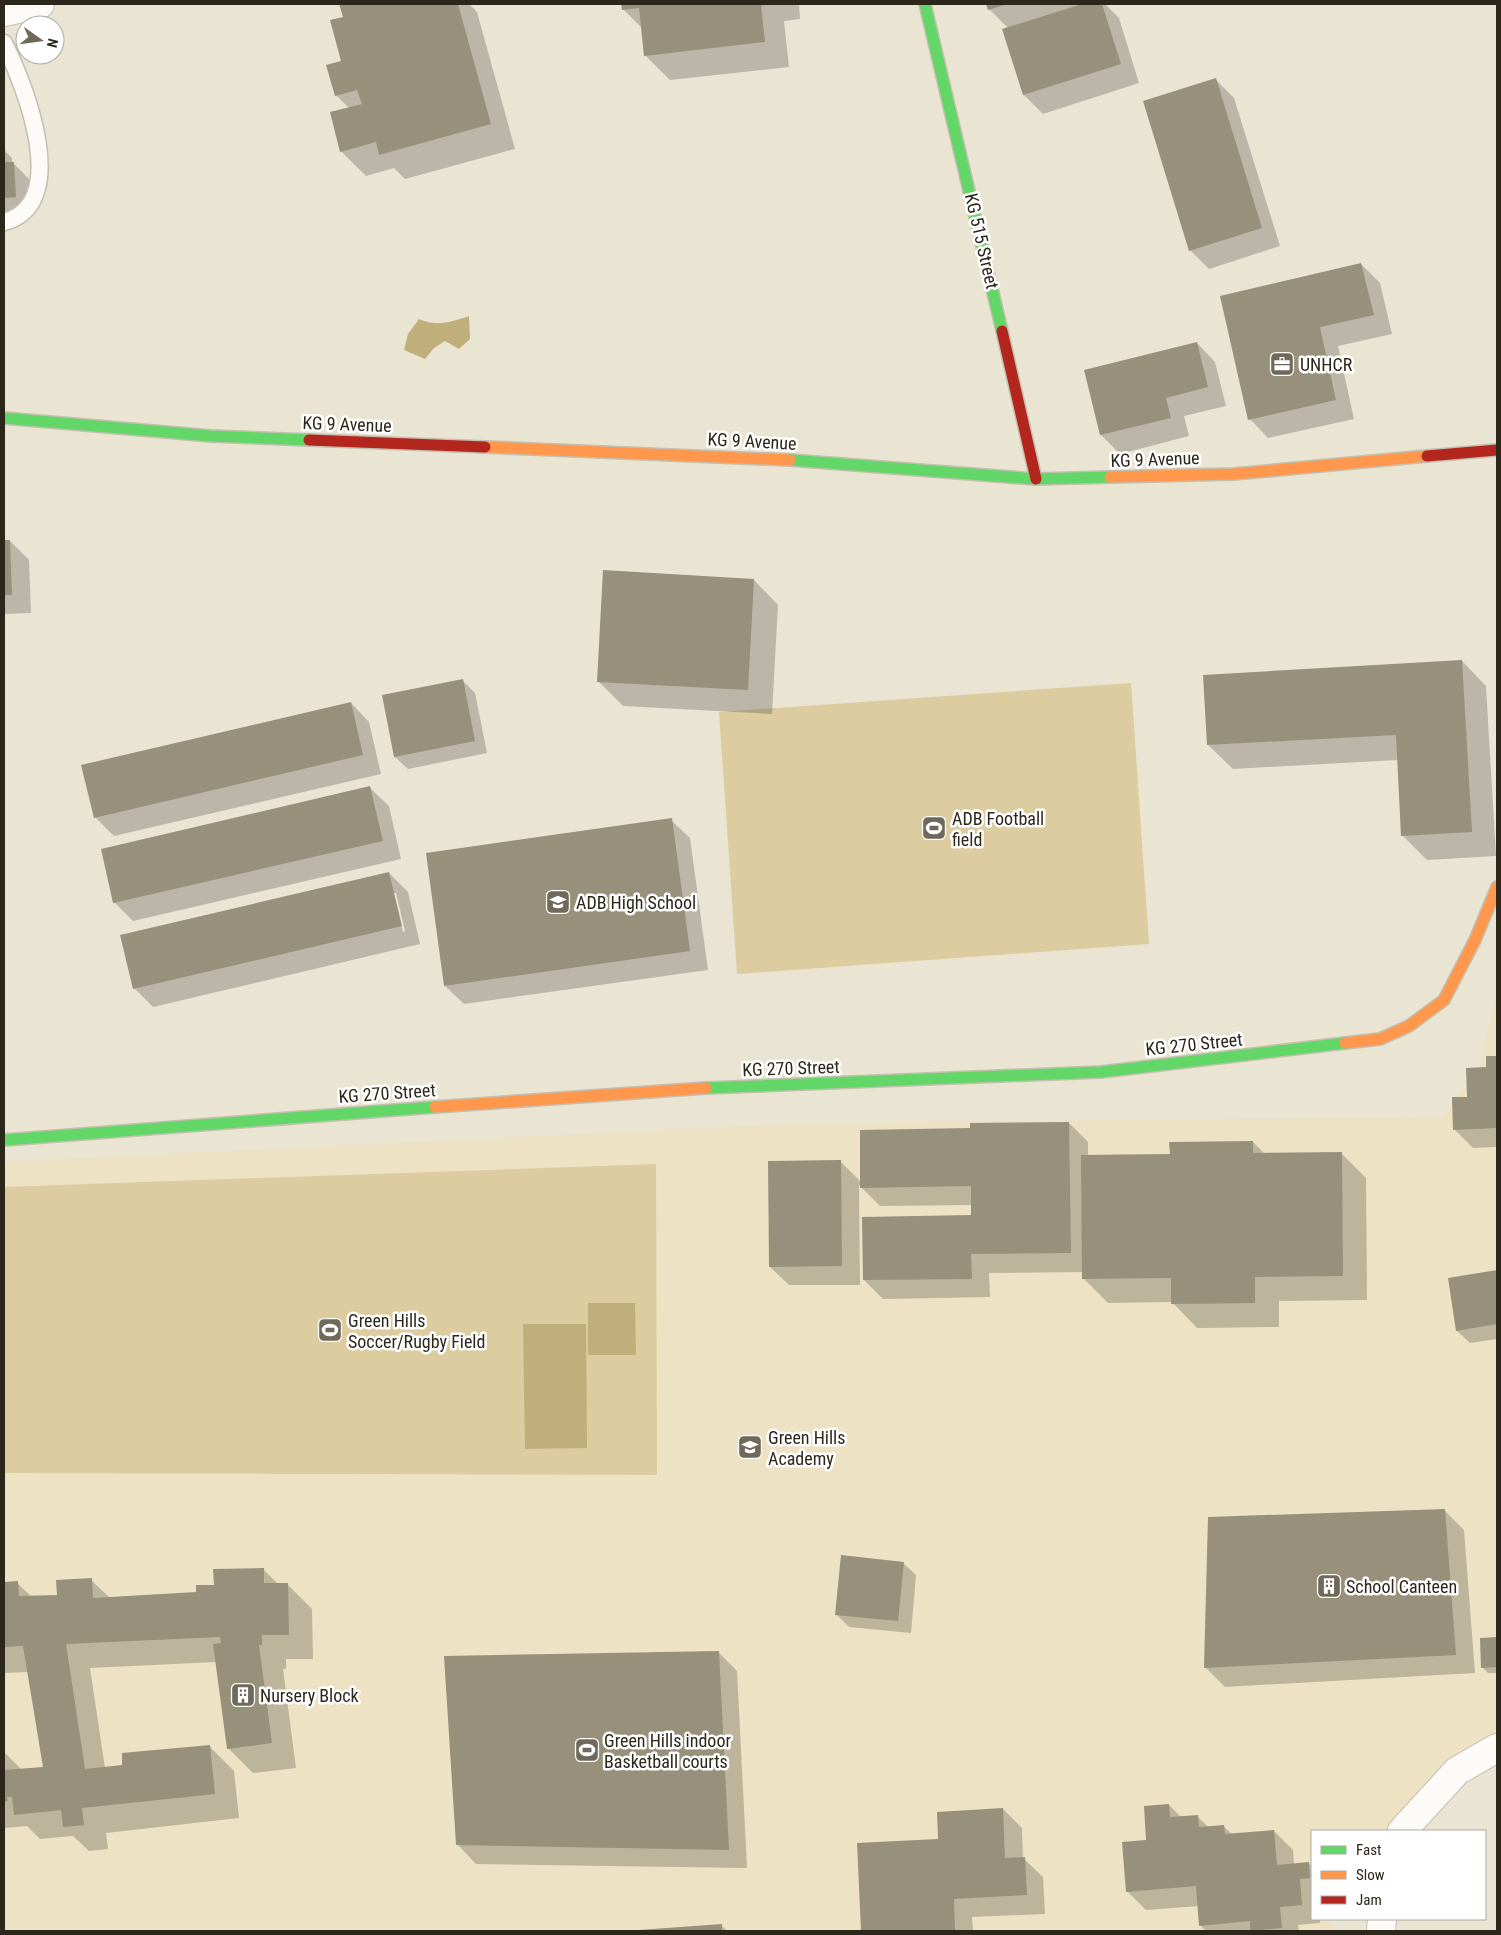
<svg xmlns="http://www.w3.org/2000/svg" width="1501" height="1935" font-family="'Roboto Condensed',sans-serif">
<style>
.built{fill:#ede2c4}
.green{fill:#dccca0}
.water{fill:#c1af7b}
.shadow{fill:#0003;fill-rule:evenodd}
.building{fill:#97907b}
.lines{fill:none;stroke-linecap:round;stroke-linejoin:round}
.lane-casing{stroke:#c4bfb1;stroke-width:19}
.street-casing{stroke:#c4bfb1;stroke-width:30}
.fast-casing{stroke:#c4bfb1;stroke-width:14}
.slow-casing{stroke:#c4bfb1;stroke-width:14}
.jam-casing{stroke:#c4bfb1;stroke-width:14}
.lane{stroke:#fcfbf8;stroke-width:16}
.street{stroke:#fcfbf8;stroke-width:28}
.fast{stroke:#63d668;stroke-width:11}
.slow{stroke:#ff974d;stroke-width:11}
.jam{stroke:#b3261e;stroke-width:11}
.labels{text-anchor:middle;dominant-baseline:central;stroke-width:5;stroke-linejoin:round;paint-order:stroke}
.street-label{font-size:18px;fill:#2c271b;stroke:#fff}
.poi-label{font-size:18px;fill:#2c271b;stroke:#fff;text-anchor:start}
</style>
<rect width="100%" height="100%" fill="#eae4d2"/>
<path class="built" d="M 1497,991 L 1497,1732 L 1402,1831 L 1312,1831 L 1312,1919 L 1327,1919 L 1334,1931 L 4,1931 L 4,1162 L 809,1123 L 1443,1117 L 1480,1066 Z"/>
<g class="green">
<path d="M 1131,683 L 1149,944 L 737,974 L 719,712 Z"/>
<path d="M 656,1164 L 657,1475 L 4,1473 L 4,1187 Z"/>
</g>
<g class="water">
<path d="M 469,316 L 470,339 L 459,349 L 445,341 L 434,348 L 425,359 L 404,350 L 408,334 L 419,319 C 438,327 450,322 469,316 Z"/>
<path d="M 588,1303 L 635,1303 L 636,1355 L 588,1355 Z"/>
<path d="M 586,1324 L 587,1448 L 525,1449 L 523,1324 Z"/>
</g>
<g class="shadow">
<path d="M 341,4 L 469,4 L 477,12 L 515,149 L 405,179 L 394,168 L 366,176 L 341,151 L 349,108 L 336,95 L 342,62 L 344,17 Z"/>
<path d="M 623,4 L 799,4 L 800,19 L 784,21 L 789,67 L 670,80 L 645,55 L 642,28 L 623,9 Z"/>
<path d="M 988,4 L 1105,4 L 1119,18 L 1139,83 L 1043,114 L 1024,95 L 1004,30 L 1008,28 L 989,9 Z"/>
<path d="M 1215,79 L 1234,98 L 1280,246 L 1209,269 L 1190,250 Z"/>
<path d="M 4,150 L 12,158 L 12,162 L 32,182 L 34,215 L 4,218 Z"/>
<path d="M 1361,264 L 1380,283 L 1392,334 L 1338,346 L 1354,419 L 1268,438 L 1250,419 Z"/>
<path d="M 1197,343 L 1215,362 L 1226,406 L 1184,416 L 1189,436 L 1120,454 L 1101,435 L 1086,371 Z"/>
<path d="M 10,541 L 29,560 L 31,613 L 4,614 L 4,542 Z"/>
<path d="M 754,580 L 778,605 L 772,714 L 623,706 L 598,681 Z"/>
<path d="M 1462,661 L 1486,686 L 1496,856 L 1427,860 L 1402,835 L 1398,760 L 1233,769 L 1208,745 Z"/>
<path d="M 462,680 L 475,693 L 487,753 L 408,769 L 395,757 Z"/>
<path d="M 351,703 L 369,722 L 381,774 L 114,836 L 95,817 Z"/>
<path d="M 370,788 L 389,806 L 401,859 L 133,921 L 114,902 Z"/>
<path d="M 671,820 L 690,838 L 708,970 L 464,1004 L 445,986 Z"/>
<path d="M 389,873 L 408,892 L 420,944 L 153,1007 L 134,988 ZM 393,893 L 396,893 L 405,931 L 403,932 Z"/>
<path d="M 1487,1057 L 1497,1057 L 1497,1147 L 1473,1148 L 1454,1129 L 1468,1098 L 1487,1068 Z"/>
<path d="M 1069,1123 L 1088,1142 L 1088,1156 L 1171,1155 L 1253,1142 L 1265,1154 L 1341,1153 L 1366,1178 L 1367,1300 L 1279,1301 L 1279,1327 L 1197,1328 L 1172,1302 L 1108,1303 L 1083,1278 L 1083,1272 L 989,1273 L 990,1297 L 883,1299 L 864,1280 L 972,1217 L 972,1205 L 880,1206 L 859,1185 L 860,1285 L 789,1285 L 770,1267 L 840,1161 L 861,1182 L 972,1130 Z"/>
<path d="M 1497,1271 L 1497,1339 L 1470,1343 L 1457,1331 L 1449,1279 Z"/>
<path d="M 1445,1511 L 1464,1530 L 1475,1673 L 1225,1687 L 1206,1668 Z"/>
<path d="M 903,1563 L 916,1575 L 911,1633 L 849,1627 L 837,1615 Z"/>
<path d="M 263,1569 L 278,1584 L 287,1584 L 312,1609 L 313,1659 L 286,1659 L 286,1669 L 283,1669 L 296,1768 L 253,1773 L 228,1748 L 217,1662 L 90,1668 L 105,1768 L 124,1766 L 209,1746 L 234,1771 L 239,1818 L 106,1833 L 108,1849 L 89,1851 L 73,1836 L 40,1839 L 27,1826 L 4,1828 L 4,1752 L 22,1770 L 44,1769 L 29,1672 L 4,1673 L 4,1583 L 17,1583 L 32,1597 L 58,1596 L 91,1580 L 110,1598 L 197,1593 Z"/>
<path d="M 1481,1639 L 1497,1639 L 1497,1673 L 1488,1673 L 1482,1667 Z"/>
<path d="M 718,1652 L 737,1671 L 747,1868 L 476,1864 L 458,1845 Z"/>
<path d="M 1169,1805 L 1181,1817 L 1197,1816 L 1209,1828 L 1224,1827 L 1232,1834 L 1274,1831 L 1293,1850 L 1294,1864 L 1308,1863 L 1312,1867 L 1312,1919 L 1320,1919 L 1320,1923 L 1298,1925 L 1299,1931 L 1206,1931 L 1200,1925 L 1199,1906 L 1146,1910 L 1127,1891 L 1148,1841 Z"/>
<path d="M 1003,1809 L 1022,1828 L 1023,1858 L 1043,1877 L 1045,1914 L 972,1917 L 973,1931 L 862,1931 L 859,1844 L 939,1840 Z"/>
<path d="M 721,1925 L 727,1931 L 642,1931 Z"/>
</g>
<g class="building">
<path d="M 339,4 L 458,4 L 491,124 L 379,155 L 376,142 L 340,152 L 330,112 L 362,104 L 357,90 L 335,96 L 326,65 L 341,61 L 330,20 L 343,17 Z"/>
<path d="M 621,4 L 761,4 L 765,42 L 644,56 L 639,8 L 622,10 Z"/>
<path d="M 986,4 L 1007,4 L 988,10 Z"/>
<path d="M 1082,4 L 1102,4 L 1121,64 L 1023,95 L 1002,29 Z"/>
<path d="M 1216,78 L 1262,228 L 1189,251 L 1143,101 Z"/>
<path d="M 4,162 L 14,162 L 16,197 L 4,198 Z"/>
<path d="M 1361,263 L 1374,315 L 1320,327 L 1336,400 L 1248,420 L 1220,296 Z"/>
<path d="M 1197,342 L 1208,387 L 1166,398 L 1171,418 L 1100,435 L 1084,370 Z"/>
<path d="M 4,540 L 10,540 L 12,595 L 4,595 Z"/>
<path d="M 603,570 L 754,579 L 748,690 L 597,682 Z"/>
<path d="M 1462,660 L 1472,832 L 1401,836 L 1396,735 L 1207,745 L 1203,675 Z"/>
<path d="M 463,679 L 475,741 L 394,757 L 382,695 Z"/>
<path d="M 351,702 L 363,755 L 94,818 L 81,765 Z"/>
<path d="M 370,786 L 383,841 L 113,903 L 101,849 Z"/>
<path d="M 672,818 L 690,951 L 444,986 L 426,853 Z"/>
<path d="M 389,872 L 402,926 L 133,989 L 120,935 Z"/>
<path d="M 1486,1056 L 1497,1056 L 1497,1128 L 1453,1130 L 1452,1097 L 1467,1097 L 1466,1068 L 1486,1067 Z"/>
<path d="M 1069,1122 L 1071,1253 L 971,1254 L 972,1279 L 863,1280 L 862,1217 L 971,1215 L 971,1186 L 860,1188 L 860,1130 L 970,1128 L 970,1123 Z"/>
<path d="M 1253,1141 L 1253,1153 L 1342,1152 L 1343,1276 L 1255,1277 L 1255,1303 L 1171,1304 L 1171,1278 L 1082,1279 L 1081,1155 L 1170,1154 L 1169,1142 Z"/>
<path d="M 841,1160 L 842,1266 L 769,1267 L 768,1161 Z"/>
<path d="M 1497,1270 L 1497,1324 L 1456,1331 L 1448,1278 Z"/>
<path d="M 1445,1509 L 1456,1655 L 1204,1668 L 1208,1517 Z"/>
<path d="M 841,1555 L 904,1562 L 898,1621 L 835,1615 Z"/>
<path d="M 264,1568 L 264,1583 L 288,1583 L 289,1635 L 262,1635 L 262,1645 L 259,1645 L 272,1743 L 227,1749 L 213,1644 L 221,1643 L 220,1637 L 66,1644 L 85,1769 L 122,1765 L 122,1753 L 210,1745 L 215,1794 L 82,1808 L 84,1825 L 63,1827 L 61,1810 L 14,1815 L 12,1797 L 7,1797 L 8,1801 L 4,1802 L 4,1770 L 43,1767 L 23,1646 L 4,1647 L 4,1582 L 18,1581 L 19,1596 L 57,1595 L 56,1580 L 92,1578 L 93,1598 L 196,1592 L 196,1585 L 214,1585 L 213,1569 Z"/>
<path d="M 1497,1637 L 1497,1667 L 1481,1668 L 1480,1638 Z"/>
<path d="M 719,1651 L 729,1850 L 456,1845 L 444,1656 Z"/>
<path d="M 1169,1804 L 1170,1817 L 1198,1815 L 1199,1827 L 1224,1825 L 1225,1834 L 1274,1830 L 1277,1865 L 1309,1862 L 1310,1878 L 1300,1879 L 1302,1905 L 1280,1907 L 1282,1928 L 1250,1931 L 1250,1921 L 1199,1926 L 1196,1886 L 1126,1892 L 1122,1842 L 1146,1840 L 1144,1806 Z"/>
<path d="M 1003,1808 L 1005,1858 L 1025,1857 L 1027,1895 L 954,1899 L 955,1931 L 861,1931 L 857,1843 L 938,1839 L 937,1812 Z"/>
<path d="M 722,1924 L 722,1931 L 639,1931 L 639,1930 Z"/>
</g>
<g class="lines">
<defs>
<path id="lane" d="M 4,43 C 24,84 73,204 4,222"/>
<g id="street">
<path d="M 4,12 L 40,4"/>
<path d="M 1402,1831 L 1457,1771 L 1497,1748"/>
<path d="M 1381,1931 L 1382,1919"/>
</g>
<g id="fast">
<path d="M 925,4 L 1002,331"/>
<path d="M 4,418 L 211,436 L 309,440"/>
<path d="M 790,460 L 1036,479 L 1110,477"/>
<path d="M 706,1088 L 1101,1072 L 1345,1043"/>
<path d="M 4,1140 L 435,1107"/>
</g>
<g id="slow">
<path d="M 485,447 L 790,460"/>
<path d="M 1110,477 L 1234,474 L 1427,456"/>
<path d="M 1345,1043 L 1380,1039 L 1409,1026 L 1444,1000 L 1475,940 L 1497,887"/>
<path d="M 435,1107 L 706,1088"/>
</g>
<g id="jam">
<path d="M 1002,331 L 1036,479"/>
<path d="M 309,440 L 485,447"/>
<path d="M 1427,456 L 1497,450"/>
</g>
</defs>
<use href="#lane" class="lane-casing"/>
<use href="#street" class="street-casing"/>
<use href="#fast" class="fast-casing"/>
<use href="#slow" class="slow-casing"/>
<use href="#jam" class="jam-casing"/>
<use href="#lane" class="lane"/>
<use href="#street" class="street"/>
<use href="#fast" class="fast"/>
<use href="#slow" class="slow"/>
<use href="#jam" class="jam"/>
</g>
<defs>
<symbol id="office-square" viewBox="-11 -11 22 22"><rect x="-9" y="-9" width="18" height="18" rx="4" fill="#6e695b" stroke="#fff"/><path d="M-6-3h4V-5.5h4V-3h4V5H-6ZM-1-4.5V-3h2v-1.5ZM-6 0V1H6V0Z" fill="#fff"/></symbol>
<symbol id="stadium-square" viewBox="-11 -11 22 22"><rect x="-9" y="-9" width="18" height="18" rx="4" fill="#6e695b" stroke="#fff"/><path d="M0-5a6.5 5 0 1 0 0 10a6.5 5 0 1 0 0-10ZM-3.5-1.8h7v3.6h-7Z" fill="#fff"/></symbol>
<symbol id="school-square" viewBox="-11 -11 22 22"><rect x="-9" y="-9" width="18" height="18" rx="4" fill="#6e695b" stroke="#fff"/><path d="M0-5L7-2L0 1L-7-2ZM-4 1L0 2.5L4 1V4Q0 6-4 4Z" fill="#fff"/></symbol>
<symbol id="building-square" viewBox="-11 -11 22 22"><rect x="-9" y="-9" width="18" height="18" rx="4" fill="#6e695b" stroke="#fff"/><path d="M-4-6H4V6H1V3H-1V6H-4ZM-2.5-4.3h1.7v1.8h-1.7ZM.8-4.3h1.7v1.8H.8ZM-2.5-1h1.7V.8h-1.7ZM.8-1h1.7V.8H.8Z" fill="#fff"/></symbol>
</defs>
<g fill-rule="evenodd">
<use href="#office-square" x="1268" y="350" width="28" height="28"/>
<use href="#stadium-square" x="920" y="814" width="28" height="28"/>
<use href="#school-square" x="544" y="888" width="28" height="28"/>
<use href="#stadium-square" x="316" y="1316" width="28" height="28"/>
<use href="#school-square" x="736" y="1433" width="28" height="28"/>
<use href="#building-square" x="1315" y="1572" width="28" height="28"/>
<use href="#building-square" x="229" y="1681" width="28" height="28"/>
<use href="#stadium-square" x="573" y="1736" width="28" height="28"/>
</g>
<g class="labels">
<g class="street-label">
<text transform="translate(982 241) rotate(77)">KG 515 Street</text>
<text transform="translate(347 424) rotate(2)">KG 9 Avenue</text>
<text transform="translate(752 441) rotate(3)">KG 9 Avenue</text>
<text transform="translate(1155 459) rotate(-2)">KG 9 Avenue</text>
<text transform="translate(1194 1044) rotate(-6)">KG 270 Street</text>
<text transform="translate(791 1068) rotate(-2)">KG 270 Street</text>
<text transform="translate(387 1093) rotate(-4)">KG 270 Street</text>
</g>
<g class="poi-label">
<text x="1300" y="364">UNHCR</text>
<text x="952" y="818">ADB Football<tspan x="952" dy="21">field</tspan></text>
<text x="576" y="902">ADB High School</text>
<text x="348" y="1320">Green Hills<tspan x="348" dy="21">Soccer/Rugby Field</tspan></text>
<text x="768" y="1437">Green Hills<tspan x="768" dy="21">Academy</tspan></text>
<text x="1346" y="1586">School Canteen</text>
<text x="260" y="1695">Nursery Block</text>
<text x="604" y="1740">Green Hills indoor<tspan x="604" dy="21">Basketball courts</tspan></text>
</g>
</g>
<rect width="1501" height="1935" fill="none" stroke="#2c271b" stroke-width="10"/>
<rect x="1311" y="1830" width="175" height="90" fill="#ffffff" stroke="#aba9a4"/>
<rect x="1321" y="1846" width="25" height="8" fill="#63d668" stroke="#aba9a4"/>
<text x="1356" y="1855" font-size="15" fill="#2c271b">Fast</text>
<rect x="1321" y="1871" width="25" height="8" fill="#ff974d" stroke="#aba9a4"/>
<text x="1356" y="1880" font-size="15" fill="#2c271b">Slow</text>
<rect x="1321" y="1896" width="25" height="8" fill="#b3261e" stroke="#aba9a4"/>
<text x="1356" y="1905" font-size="15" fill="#2c271b">Jam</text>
<g transform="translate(40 40) rotate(104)"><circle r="24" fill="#ffffff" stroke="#aba9a4"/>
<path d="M0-4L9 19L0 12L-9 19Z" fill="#6e695b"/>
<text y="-8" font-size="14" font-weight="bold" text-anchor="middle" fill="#2c271b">N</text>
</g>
</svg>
